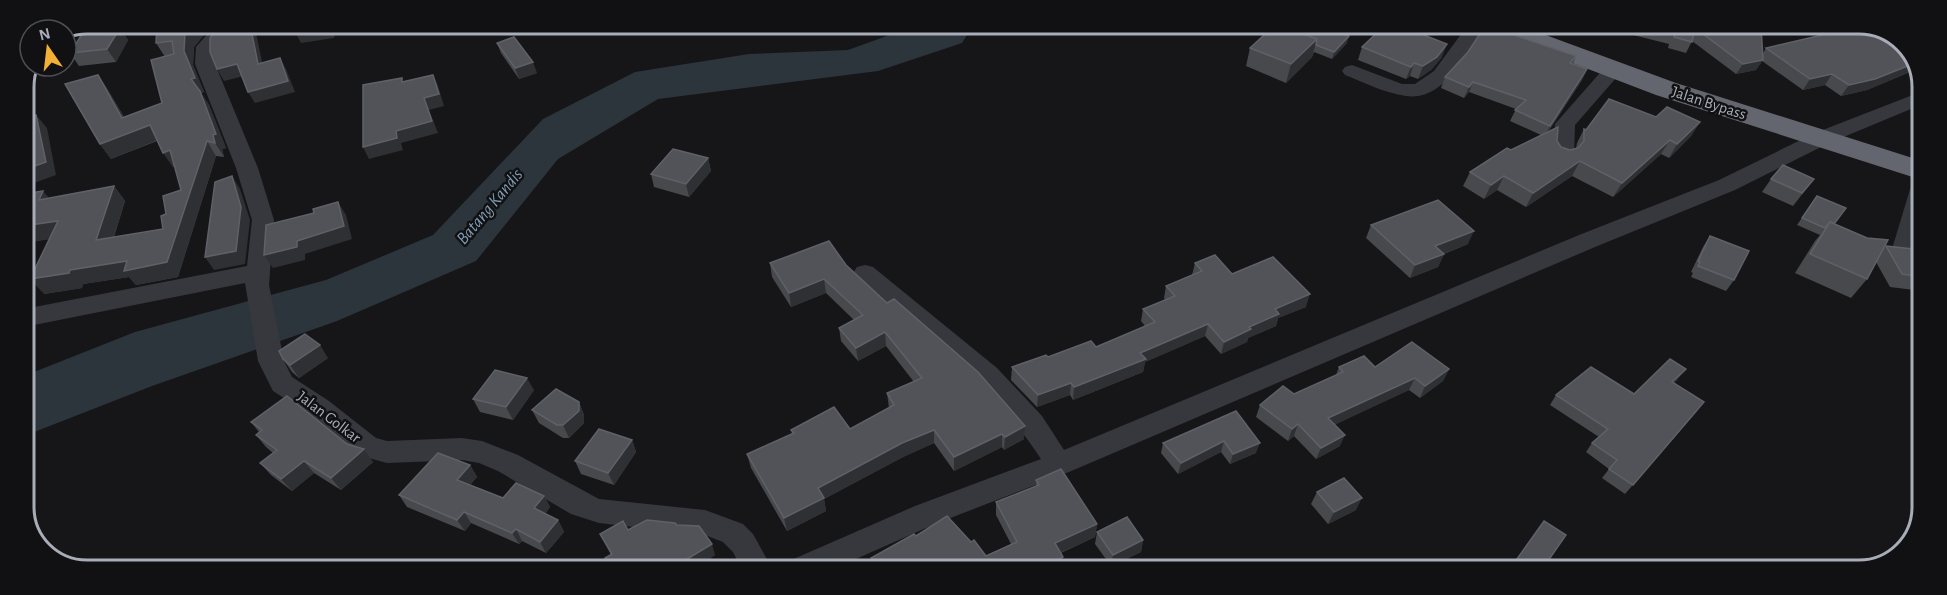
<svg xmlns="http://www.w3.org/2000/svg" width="1947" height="595" font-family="'Alegreya Sans',sans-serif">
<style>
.water{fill:#2c353c}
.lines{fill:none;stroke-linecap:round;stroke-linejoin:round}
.minor{fill:#37383d;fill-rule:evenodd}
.highway{fill:#63666e;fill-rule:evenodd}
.wall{fill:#47494d}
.shaded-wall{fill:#2f3033}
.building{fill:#525359;stroke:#5f6168;stroke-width:1.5}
.labels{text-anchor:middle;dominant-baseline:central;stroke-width:5;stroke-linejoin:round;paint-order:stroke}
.street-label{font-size:16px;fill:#a8adb8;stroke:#111113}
.water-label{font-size:18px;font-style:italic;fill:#7f9bb3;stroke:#111113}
.rim{fill:none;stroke:#a8adb8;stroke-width:3}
</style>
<rect width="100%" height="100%" fill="#161618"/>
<path class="water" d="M 917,25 L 973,25 L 962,43 L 878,71 L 658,99 L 558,159 L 476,261 L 337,321 L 152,386 L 24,436 L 24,376 L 135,332 L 326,280 L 433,235 L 543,119 L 635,72 L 749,54 L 848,50 Z"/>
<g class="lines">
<g class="minor">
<path d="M 216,24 L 235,24 L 214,48 L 215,64 L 258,168 L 274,220 L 269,285 L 284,361 L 292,377 L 329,401 L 376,438 L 387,441 L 462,438 L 482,441 L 518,455 L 599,499 L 705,510 L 743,524 L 753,534 L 773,570 L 742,570 L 733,552 L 723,542 L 705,535 L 599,523 L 571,514 L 498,471 L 479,463 L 462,460 L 387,463 L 358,455 L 311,415 L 273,391 L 258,361 L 245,283 L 24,327 L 24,309 L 247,266 L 252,220 L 236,168 L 195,64 L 196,47 Z"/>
<path d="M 1467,26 L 1485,26 C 1468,52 1444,102 1406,96 C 1385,93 1365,83 1345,75 L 1342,71 L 1345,67 L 1352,65 L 1402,84 L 1415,84 L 1434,71 Z"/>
<path d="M 1613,64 L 1620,66 L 1623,70 L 1575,125 L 1574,155 L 1570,160 L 1563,162 L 1556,160 L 1552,155 L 1555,124 L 1606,66 Z"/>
<path d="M 1923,91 L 1923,104 L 1829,143 L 1735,190 L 1595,247 L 1069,472 L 935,524 L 831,570 L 784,570 L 789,561 L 915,506 L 1041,459 C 994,386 922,334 857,279 L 853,273 L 857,267 L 865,265 L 873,267 L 997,368 L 1042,416 L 1064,450 L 1579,235 L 1719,180 L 1815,133 Z"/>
<path d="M 1922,179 C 1924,203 1924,233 1911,255 L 1903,257 L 1895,255 L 1892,249 L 1911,186 L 1914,181 Z"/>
</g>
<path class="highway" d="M 1485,26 L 1521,26 L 1676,83 L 1922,161 L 1922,180 L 1656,95 L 1489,31 Z"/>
</g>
<g class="wall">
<path d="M 1616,26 L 1761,26 L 1762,55 L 1766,48 L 1819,36 L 1808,31 L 1811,26 L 1857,26 L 1910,52 L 1917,69 L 1867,90 L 1841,96 L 1825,85 L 1803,90 L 1762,61 L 1756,70 L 1736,74 L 1692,41 L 1686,53 L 1668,48 L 1669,44 L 1621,32 L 1622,27 Z"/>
<path d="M 1870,26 L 1877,26 L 1901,42 L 1870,27 Z"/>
<path d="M 120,28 L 128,40 L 116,62 L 79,66 L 70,53 Z"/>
<path d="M 206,32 L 194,47 L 193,65 L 204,92 L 201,93 L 209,105 L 226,148 L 222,149 L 224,157 L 216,156 L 178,277 L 136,285 L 129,277 L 83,284 L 82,288 L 44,294 L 49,239 L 24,243 L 24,194 L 49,198 L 114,186 L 125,201 L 114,237 L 163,229 L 166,214 L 181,190 L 175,167 L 173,167 L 157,141 L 111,159 L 100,144 L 98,75 L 108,90 L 124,117 L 162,103 L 165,57 L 156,43 Z"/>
<path d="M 1506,33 L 1576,56 L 1573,64 L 1587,69 L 1582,80 L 1548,132 L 1557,141 L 1561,147 L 1570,150 L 1576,148 L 1577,143 L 1584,129 L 1586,130 L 1656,117 L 1700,122 L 1691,136 L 1669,158 L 1661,154 L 1613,197 L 1572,176 L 1526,207 L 1497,190 L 1484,199 L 1463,186 L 1470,172 L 1541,135 L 1510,121 L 1516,109 L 1469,92 L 1464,98 L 1441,88 L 1445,77 Z"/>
<path d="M 1309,36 L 1347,43 L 1332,59 L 1314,52 L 1312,57 L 1286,83 L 1246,66 L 1250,48 Z"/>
<path d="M 497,43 L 537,73 L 519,79 L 501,53 Z"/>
<path d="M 1362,47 L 1442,57 L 1432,69 L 1418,79 L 1410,76 L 1406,79 L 1358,60 Z"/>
<path d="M 708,158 L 711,171 L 689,197 L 654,187 L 651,174 Z"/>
<path d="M 1771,179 L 1814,179 L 1793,206 L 1762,192 Z"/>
<path d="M 1817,196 L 1834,224 L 1883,249 L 1886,246 L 1922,250 L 1922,291 L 1890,287 L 1876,262 L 1867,279 L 1851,298 L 1795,273 L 1815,241 L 1820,235 L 1797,225 Z"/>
<path d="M 1371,225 L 1468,244 L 1444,254 L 1438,267 L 1410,278 L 1366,238 Z"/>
<path d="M 1710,236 L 1734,280 L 1726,291 L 1691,277 L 1693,273 L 1691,272 L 1703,247 Z"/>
<path d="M 770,263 L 846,265 L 1024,439 L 1004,450 L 1002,447 L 954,471 L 934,443 L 903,457 L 824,499 L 826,511 L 787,531 L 751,468 L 747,454 L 792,434 L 791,430 L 850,429 L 889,408 L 887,393 L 914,382 L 886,346 L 858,361 L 841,341 L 839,328 L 854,320 L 826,293 L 791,307 L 772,277 Z"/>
<path d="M 1195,263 L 1232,274 L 1306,307 L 1278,318 L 1276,326 L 1248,338 L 1247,342 L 1221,354 L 1205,336 L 1145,362 L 1143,372 L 1073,400 L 1070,395 L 1037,407 L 1011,380 L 1012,367 L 1048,357 L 1096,347 L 1145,326 L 1141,321 L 1143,309 L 1165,300 L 1164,298 L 1166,286 L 1192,275 Z"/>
<path d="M 328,358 L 299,378 L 292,372 L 283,359 Z"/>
<path d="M 1339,367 L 1375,367 L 1449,369 L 1443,381 L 1420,398 L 1409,390 L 1335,424 L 1340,446 L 1316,459 L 1294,436 L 1288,441 L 1256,417 L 1260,405 L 1294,394 L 1336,375 Z"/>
<path d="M 1678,379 L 1674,383 L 1697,411 L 1625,494 L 1602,478 L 1609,469 L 1586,452 L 1592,443 L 1599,437 L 1550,405 L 1556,395 L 1634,394 Z"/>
<path d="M 534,390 L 513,420 L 480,412 L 473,399 Z"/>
<path d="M 579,402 L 584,415 L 584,423 L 569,438 L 563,438 L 539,423 L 532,410 Z"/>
<path d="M 1236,411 L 1256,453 L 1230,464 L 1221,452 L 1178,474 L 1161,453 L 1163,443 Z"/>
<path d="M 251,422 L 347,444 L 373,462 L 341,490 L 314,473 L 292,491 L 271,475 L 260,463 L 273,453 L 266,447 L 256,435 L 259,432 Z"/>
<path d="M 632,440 L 636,452 L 614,485 L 581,474 L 575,461 Z"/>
<path d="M 470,465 L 477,477 L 470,485 L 503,498 L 544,496 L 550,507 L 545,514 L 558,520 L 564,532 L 546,553 L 522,541 L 519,544 L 471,523 L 465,531 L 407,507 L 399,495 Z"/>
<path d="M 1036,480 L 1097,524 L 1095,537 L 1061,553 L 1063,557 L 1062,570 L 872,570 L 871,558 L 916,536 L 971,542 L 986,556 L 1011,544 L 996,515 L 996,502 L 1036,486 Z"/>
<path d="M 1317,492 L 1356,510 L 1328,524 L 1311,504 Z"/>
<path d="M 1544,521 L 1541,571 L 1509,571 Z"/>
<path d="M 677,525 L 715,555 L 692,570 L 611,569 L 605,558 L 611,555 L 600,534 Z"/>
<path d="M 1097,532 L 1143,540 L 1141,552 L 1111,566 L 1095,544 Z"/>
</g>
<g class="shaded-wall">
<path d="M 192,24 L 201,24 L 206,32 L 194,47 L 193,65 L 204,92 L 201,93 L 209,105 L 226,148 L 222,149 L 224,157 L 215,143 L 191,79 L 184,51 L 185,33 Z"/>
<path d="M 250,24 L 305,24 L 305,25 L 256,31 L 255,28 L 265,76 L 258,64 Z"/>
<path d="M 328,24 L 338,24 L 334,38 L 301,43 L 294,30 Z"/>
<path d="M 120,28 L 128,40 L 116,62 L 107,49 Z"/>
<path d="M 1349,36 L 1347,43 L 1332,59 L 1334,52 Z"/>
<path d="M 1317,39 L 1312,57 L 1286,83 L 1291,64 Z"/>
<path d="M 1447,44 L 1442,57 L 1432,69 L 1418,79 L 1423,66 Z"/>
<path d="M 280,58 L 286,69 L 295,92 L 255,103 L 248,92 Z"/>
<path d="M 1763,60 L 1756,70 L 1736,74 L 1743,64 Z"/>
<path d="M 533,62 L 537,73 L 519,79 L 515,68 Z"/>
<path d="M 1414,63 L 1410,76 L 1406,79 L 1411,67 Z"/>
<path d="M 1915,63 L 1917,69 L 1867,90 L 1841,96 L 1849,85 Z"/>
<path d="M 237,64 L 244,76 L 224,81 L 217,69 Z"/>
<path d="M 1587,69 L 1582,80 L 1544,137 L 1550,126 Z"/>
<path d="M 1832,74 L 1825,85 L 1803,90 L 1810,79 Z"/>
<path d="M 98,75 L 108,90 L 132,132 L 150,125 L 160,139 L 111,159 L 100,144 L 122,118 Z"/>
<path d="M 433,75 L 438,86 L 444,106 L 429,110 L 438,133 L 401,143 L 403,150 L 369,159 L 363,147 L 396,131 L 424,98 Z"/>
<path d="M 1473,82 L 1469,92 L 1464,98 L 1469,87 Z"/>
<path d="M 36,115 L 47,128 L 56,175 L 34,183 L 24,172 L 24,170 Z"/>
<path d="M 1700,122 L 1691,136 L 1669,158 L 1677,144 Z"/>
<path d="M 1670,140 L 1661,154 L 1613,197 L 1622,183 Z"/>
<path d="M 207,141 L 216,156 L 178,277 L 136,285 L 129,277 L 83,284 L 82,288 L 44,294 L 30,279 L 70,270 L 127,261 L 167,262 Z"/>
<path d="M 170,150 L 181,165 L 173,167 L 163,153 Z"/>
<path d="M 708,158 L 711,171 L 689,197 L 686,184 Z"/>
<path d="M 1580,161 L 1572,176 L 1526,207 L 1533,193 Z"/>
<path d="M 232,176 L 240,189 L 250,220 L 245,264 L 214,270 L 205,257 Z"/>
<path d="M 1504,176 L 1497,190 L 1484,199 L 1491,185 Z"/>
<path d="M 114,186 L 125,201 L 108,254 L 96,240 Z"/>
<path d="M 43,191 L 55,205 L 39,200 Z"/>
<path d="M 338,202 L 346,215 L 352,239 L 305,254 L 305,260 L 273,268 L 264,255 L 297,241 Z"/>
<path d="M 58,221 L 70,236 L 24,243 L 24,226 Z"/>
<path d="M 1474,231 L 1468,244 L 1430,259 L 1435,246 Z"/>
<path d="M 1444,254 L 1438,267 L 1410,278 L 1415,265 Z"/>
<path d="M 824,279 L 826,293 L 791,307 L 789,293 Z"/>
<path d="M 1310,294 L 1306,307 L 1278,318 L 1276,326 L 1248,338 L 1247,342 L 1221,354 L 1224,342 L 1249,327 L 1275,309 Z"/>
<path d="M 1208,324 L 1205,336 L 1145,362 L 1143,372 L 1073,400 L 1074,387 L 1140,353 Z"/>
<path d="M 885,332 L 886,346 L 858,361 L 856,348 Z"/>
<path d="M 320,345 L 328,358 L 299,378 L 290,365 Z"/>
<path d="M 1449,369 L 1443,381 L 1420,398 L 1425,386 Z"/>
<path d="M 1686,369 L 1678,379 L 1665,392 L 1672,382 Z"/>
<path d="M 527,378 L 534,390 L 513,420 L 506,407 Z"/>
<path d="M 1415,378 L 1409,390 L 1324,430 L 1328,418 Z"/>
<path d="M 1071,383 L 1070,395 L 1037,407 L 1038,395 Z"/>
<path d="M 579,402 L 584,415 L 584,423 L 569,438 L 563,425 Z"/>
<path d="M 1298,424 L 1294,436 L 1288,441 L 1292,429 Z"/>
<path d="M 1025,426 L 1024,439 L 1004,450 L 1005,437 Z"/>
<path d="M 934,430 L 934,443 L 903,457 L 824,499 L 826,511 L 787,531 L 784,518 L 818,488 L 902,443 Z"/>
<path d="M 1002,434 L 1002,447 L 954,471 L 954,457 Z"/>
<path d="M 1345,435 L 1340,446 L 1316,459 L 1321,448 Z"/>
<path d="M 632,440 L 636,452 L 614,485 L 608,473 Z"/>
<path d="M 1224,441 L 1221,452 L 1178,474 L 1181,463 Z"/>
<path d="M 1260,443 L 1256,453 L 1230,464 L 1233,454 Z"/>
<path d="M 364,449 L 373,462 L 341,490 L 331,478 Z"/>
<path d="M 304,461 L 314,473 L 292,491 L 281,479 Z"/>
<path d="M 470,465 L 477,477 L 464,491 L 457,480 Z"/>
<path d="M 544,496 L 550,507 L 540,520 L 534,508 Z"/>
<path d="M 1362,498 L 1356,510 L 1328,524 L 1334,512 Z"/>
<path d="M 464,512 L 471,523 L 465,531 L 457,520 Z"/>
<path d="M 558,520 L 564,532 L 546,553 L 540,542 Z"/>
<path d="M 1097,524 L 1095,537 L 1053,556 L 1055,543 Z"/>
<path d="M 516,529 L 522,541 L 519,544 L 512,533 Z"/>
<path d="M 1143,540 L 1141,552 L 1111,566 L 1113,555 Z"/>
<path d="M 712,544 L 715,555 L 692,570 L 669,570 Z"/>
<path d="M 1063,557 L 1062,570 L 1046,570 L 1047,565 Z"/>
</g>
<g class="building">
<path d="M 163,24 L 192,24 L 185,33 L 184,51 L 195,78 L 191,79 L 200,91 L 216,134 L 213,135 L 215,143 L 207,141 L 167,262 L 124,271 L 127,261 L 70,270 L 69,273 L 30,279 L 58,221 L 24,226 L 24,194 L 43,191 L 39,200 L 114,186 L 96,240 L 163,229 L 161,216 L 166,214 L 163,196 L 181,190 L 170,150 L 163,153 L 150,125 L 100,144 L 65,84 L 98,75 L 122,118 L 162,103 L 151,60 L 174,54 L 172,41 L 156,43 L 157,25 Z"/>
<path d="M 221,24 L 250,24 L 258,64 L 280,58 L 288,81 L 248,92 L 237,64 L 217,69 L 210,52 L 210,38 Z"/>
<path d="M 296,24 L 328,24 L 328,25 L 294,30 Z"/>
<path d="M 1275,25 L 1282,26 L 1317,39 L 1291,64 L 1250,48 Z"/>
<path d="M 1319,26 L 1349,36 L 1334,52 L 1316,45 L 1317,39 L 1309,36 Z"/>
<path d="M 1384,26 L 1401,26 L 1447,44 L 1437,57 L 1423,66 L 1414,63 L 1411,67 L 1362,47 Z"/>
<path d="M 1485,26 L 1500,26 L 1508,29 L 1505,32 L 1576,56 L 1570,63 L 1587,69 L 1550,126 L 1515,110 L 1526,100 L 1473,82 L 1469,87 L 1445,77 L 1468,52 Z"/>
<path d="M 1644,26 L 1761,26 L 1763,60 L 1743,64 L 1695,28 L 1692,42 L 1674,37 L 1675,34 Z"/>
<path d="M 1828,26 L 1857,26 L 1910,52 L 1915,63 L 1875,79 L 1849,85 L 1832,74 L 1810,79 L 1766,48 L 1839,31 Z"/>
<path d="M 120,28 L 107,49 L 70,53 L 84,31 Z"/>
<path d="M 514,37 L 533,62 L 515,68 L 497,43 Z"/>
<path d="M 433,75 L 439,94 L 424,98 L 432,121 L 396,131 L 397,138 L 363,147 L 363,85 L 402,78 L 402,82 Z"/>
<path d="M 1609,99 L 1656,117 L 1667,107 L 1700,122 L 1677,144 L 1670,140 L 1622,183 L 1580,161 L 1533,193 L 1504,176 L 1491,185 L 1470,172 L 1507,148 L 1511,150 L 1558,127 L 1557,141 L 1561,147 L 1570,150 L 1578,148 L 1584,141 L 1584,129 L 1586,130 Z"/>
<path d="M 36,115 L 46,162 L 24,170 L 24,119 Z"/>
<path d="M 673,149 L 708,158 L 686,184 L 651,174 Z"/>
<path d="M 1783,165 L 1814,179 L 1802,193 L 1771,179 Z"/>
<path d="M 232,176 L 241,207 L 236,251 L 205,257 L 215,182 Z"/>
<path d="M 1817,196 L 1846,208 L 1834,224 L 1830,222 L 1825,228 L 1802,218 Z"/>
<path d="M 1438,200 L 1474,231 L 1435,246 L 1444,254 L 1415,265 L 1371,225 Z"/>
<path d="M 338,202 L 344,226 L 297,241 L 297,247 L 264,255 L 266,225 L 314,213 L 313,209 Z"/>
<path d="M 1830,222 L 1867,238 L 1888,240 L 1867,279 L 1810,254 Z"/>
<path d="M 1710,236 L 1749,251 L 1734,280 L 1698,266 L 1700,262 L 1698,261 Z"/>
<path d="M 829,241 L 846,265 L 887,303 L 894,299 L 978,372 L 1025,426 L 1005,437 L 1002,434 L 954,457 L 934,430 L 902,443 L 818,488 L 824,498 L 784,518 L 747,454 L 794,433 L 791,430 L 834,407 L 850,429 L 894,405 L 887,393 L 922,378 L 885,332 L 856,348 L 839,328 L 863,315 L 824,279 L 789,293 L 770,263 Z"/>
<path d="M 1886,246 L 1922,250 L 1922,277 L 1902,274 Z"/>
<path d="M 1215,255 L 1232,274 L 1273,257 L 1310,294 L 1275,309 L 1279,314 L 1249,327 L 1251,329 L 1224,342 L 1208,324 L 1140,353 L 1146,359 L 1074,387 L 1071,383 L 1038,395 L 1012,367 L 1046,355 L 1048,357 L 1091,341 L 1096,347 L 1155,322 L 1143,309 L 1175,296 L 1166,286 L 1202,271 L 1195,263 Z"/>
<path d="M 305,334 L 320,345 L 290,365 L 283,359 L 279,351 Z"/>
<path d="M 1412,342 L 1449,369 L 1425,386 L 1415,378 L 1328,418 L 1345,435 L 1321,448 L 1298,424 L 1292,429 L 1260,405 L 1283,386 L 1294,394 L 1343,372 L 1339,367 L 1364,356 L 1375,367 Z"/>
<path d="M 1670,359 L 1686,369 L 1672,382 L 1704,402 L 1633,485 L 1609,469 L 1617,460 L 1592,443 L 1608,429 L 1556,395 L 1591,367 L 1634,394 Z"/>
<path d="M 495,370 L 527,378 L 506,407 L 473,399 Z"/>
<path d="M 556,389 L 579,402 L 579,411 L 563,425 L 557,425 L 532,410 Z"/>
<path d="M 287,396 L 347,444 L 364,449 L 331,478 L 304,461 L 281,479 L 260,463 L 277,450 L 256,435 L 262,430 L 251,422 Z"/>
<path d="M 1236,411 L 1260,443 L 1233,454 L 1224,441 L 1181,463 L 1163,443 Z"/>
<path d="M 599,429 L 632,440 L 608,473 L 575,461 Z"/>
<path d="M 438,453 L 470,465 L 457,480 L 503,498 L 516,483 L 544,496 L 534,508 L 558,520 L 540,542 L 516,529 L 512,533 L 464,512 L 457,520 L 399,495 Z"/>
<path d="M 1061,469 L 1097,524 L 1055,543 L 1063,557 L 1047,565 L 1050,570 L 878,570 L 871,558 L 914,534 L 916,536 L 947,516 L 971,542 L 974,540 L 986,556 L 1017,542 L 996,502 L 1039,485 L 1036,480 Z"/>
<path d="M 1344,478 L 1362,498 L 1334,512 L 1317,492 Z"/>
<path d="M 1127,517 L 1143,540 L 1113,555 L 1097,532 Z"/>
<path d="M 647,520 L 675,523 L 677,525 L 699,526 L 712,544 L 669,570 L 612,569 L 605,558 L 612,554 L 600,534 L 623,521 L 628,530 Z"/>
<path d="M 1544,521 L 1566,535 L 1541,571 L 1520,571 L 1512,566 Z"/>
</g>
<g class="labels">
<g class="street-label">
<text transform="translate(1709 103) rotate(18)">Jalan Bypass</text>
<text transform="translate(329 417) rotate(37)">Jalan Golkar</text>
</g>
<g class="water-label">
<text transform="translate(490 207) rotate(-50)">Batang Kandis</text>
</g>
</g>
<path d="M0 0H1947V595H0ZM87 34H1859A53 53 0 0 1 1912 87V507A53 53 0 0 1 1859 560H87A53 53 0 0 1 34 507V87A53 53 0 0 1 87 34Z" fill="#111113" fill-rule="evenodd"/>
<path class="rim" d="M87 34H1859A53 53 0 0 1 1912 87V507A53 53 0 0 1 1859 560H87A53 53 0 0 1 34 507V87A53 53 0 0 1 87 34Z"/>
<g transform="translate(48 48) rotate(346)"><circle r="28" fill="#111113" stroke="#4d4f55" stroke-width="1.5"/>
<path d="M0-4.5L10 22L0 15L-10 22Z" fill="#f2b134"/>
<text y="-9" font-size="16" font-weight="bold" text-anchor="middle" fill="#a8adb8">N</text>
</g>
</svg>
